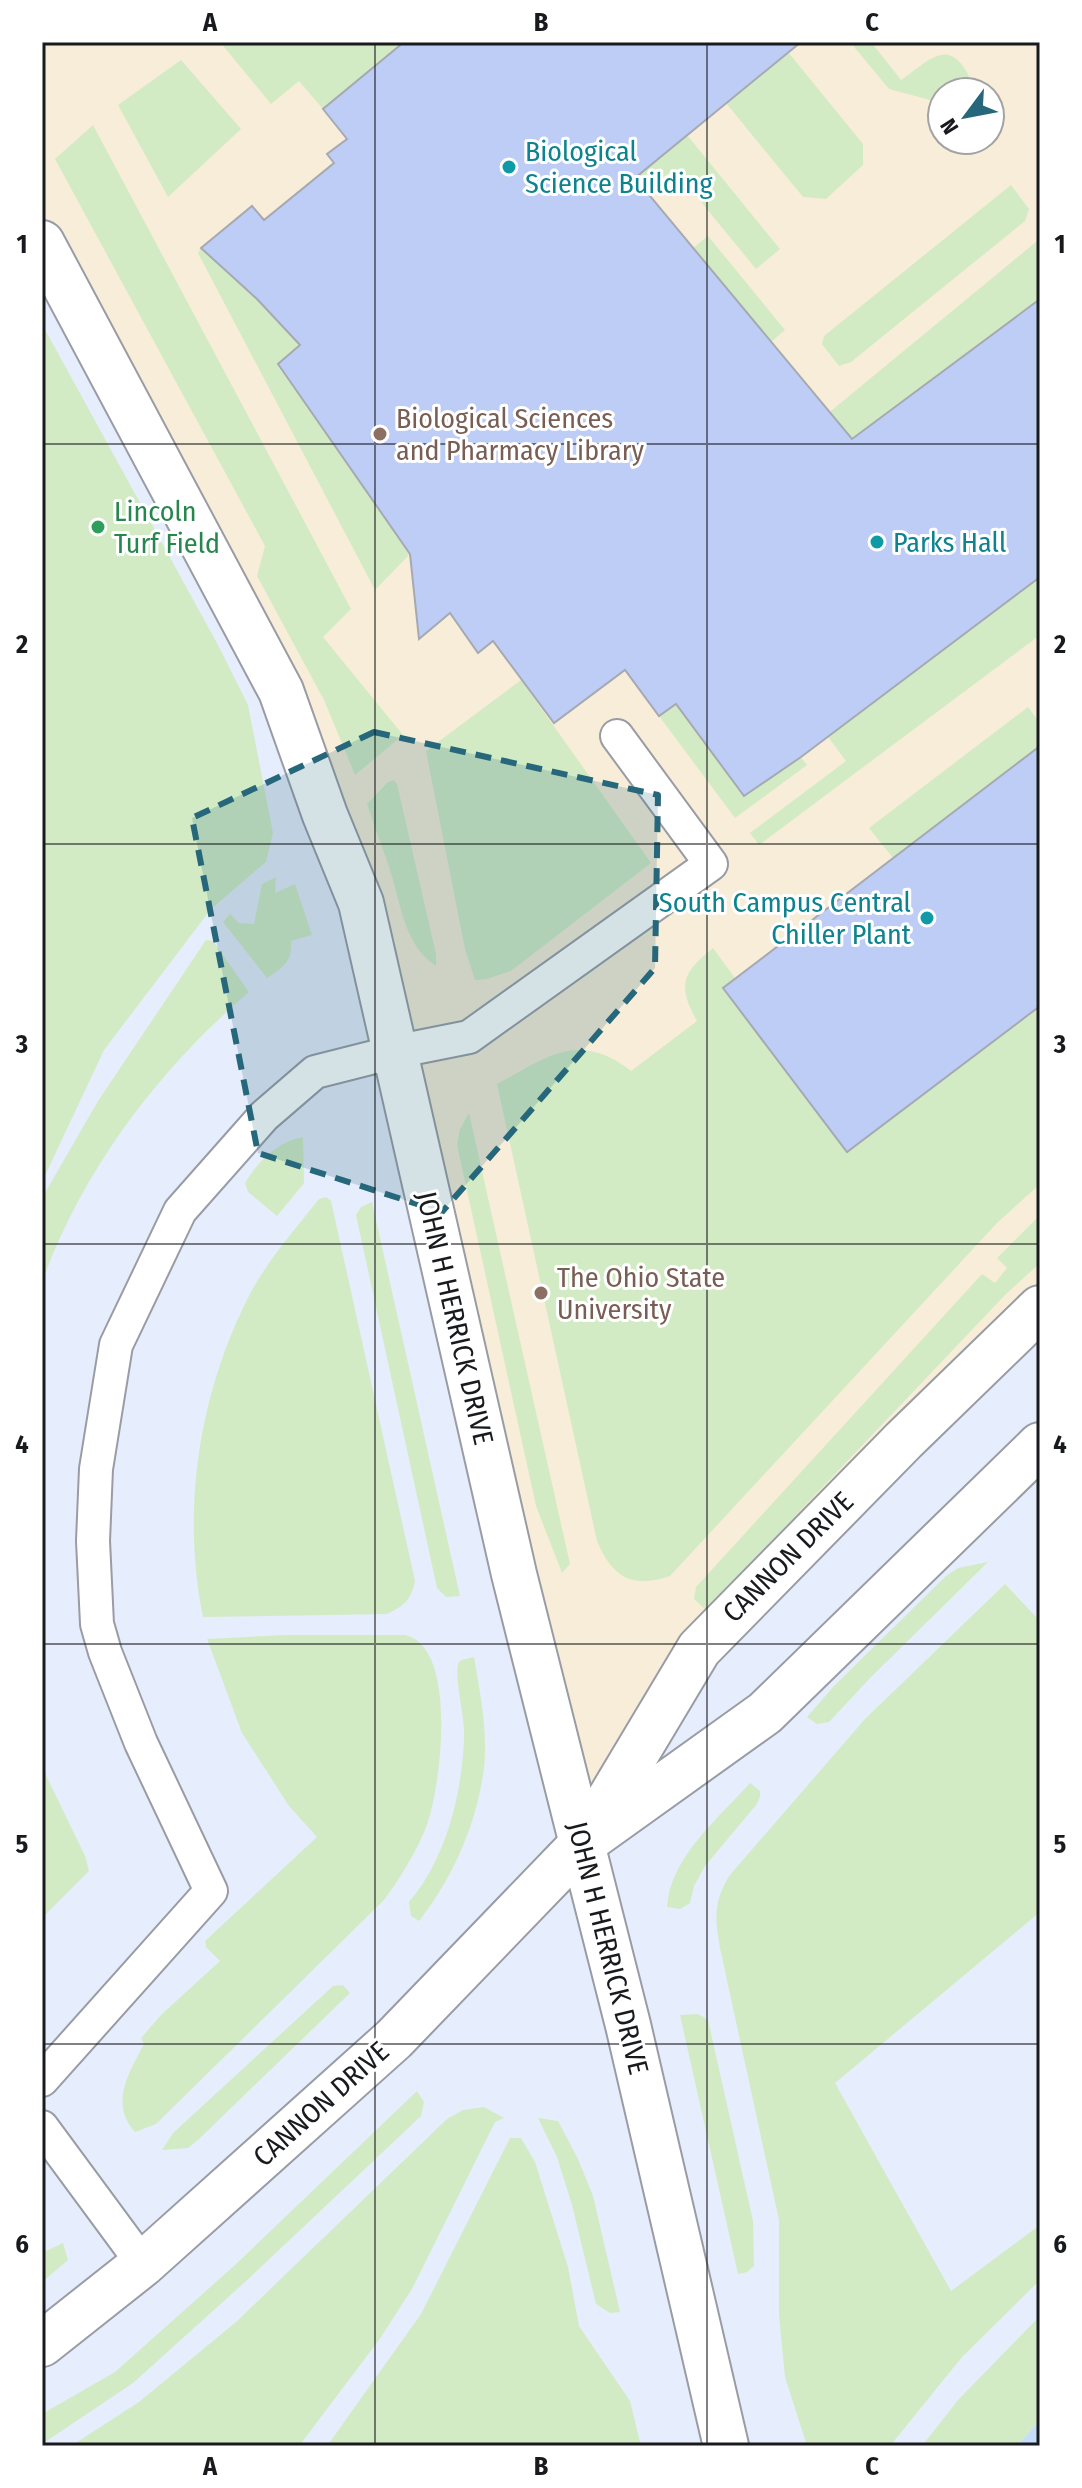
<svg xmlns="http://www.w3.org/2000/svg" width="1082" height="2488" font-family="'Fira Sans Condensed',sans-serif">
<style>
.built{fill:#e6edfc;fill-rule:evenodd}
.medical{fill:#f8edd8;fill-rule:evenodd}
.green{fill:#d3ebc5}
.water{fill:#c5defb}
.building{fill:#bdcdf6;stroke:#a6a9b1;stroke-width:2}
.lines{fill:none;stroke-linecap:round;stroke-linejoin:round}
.service-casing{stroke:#999ca4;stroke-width:36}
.minor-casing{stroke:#999ca4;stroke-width:48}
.tertiary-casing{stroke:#999ca4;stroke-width:48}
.service{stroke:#fff;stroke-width:32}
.minor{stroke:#fff;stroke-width:44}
.tertiary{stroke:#fff;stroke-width:44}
.marked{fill:#27677b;fill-opacity:0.2;stroke:#27677b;stroke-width:6;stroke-dasharray:16 10;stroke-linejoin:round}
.grid{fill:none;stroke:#191a1d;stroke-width:2;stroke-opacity:0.55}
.culture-dot{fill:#0f9aa8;stroke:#fff;stroke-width:3}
.education-dot{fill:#8d6e63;stroke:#fff;stroke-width:3}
.leisure-dot{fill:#2e9e5b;stroke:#fff;stroke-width:3}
.labels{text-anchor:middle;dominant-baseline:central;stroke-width:6;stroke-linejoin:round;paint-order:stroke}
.culture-label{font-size:28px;fill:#0d838f;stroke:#fff;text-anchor:start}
.education-label{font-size:28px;fill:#785e54;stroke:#fff;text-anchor:start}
.leisure-label{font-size:28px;fill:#27864d;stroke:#fff;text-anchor:start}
.street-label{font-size:28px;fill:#191a1d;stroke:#fff}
.neatline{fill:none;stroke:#191a1d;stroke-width:3}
.grid-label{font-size:26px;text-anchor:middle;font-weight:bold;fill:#191a1d}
</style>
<rect width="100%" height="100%" fill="#f6f8fd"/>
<path class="built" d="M 42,42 L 1040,42 L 1040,2446 L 42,2446 ZM 942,92 L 990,92 L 990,140 L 942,140 Z"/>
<path class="medical" d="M 42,42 L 1040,42 L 1040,1313 L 719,1627 L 582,1844 L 361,903 L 42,243 ZM 942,92 L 990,92 L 990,140 L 942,140 Z"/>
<g class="green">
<path d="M 220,42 L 404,42 L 323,109 L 299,81 L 271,104 Z"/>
<path d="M 850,42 L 871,42 L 901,80 C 928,62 948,35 969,76 C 963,91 958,92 942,92 L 942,99 L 934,101 L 889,89 Z"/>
<path d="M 788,52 L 863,144 L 863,165 L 826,199 L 803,197 L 726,103 Z"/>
<path d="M 181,60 L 241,129 L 168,197 L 118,105 Z"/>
<path d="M 93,125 L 351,609 L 323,637 L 403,735 L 355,775 L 324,700 L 257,576 L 265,546 L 55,159 Z"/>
<path d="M 687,135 L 780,249 L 756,269 L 674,169 L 646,192 L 635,178 Z"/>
<path d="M 1011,185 L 1029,209 L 1025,221 L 851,362 L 839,366 L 822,344 L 824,336 Z"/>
<path d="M 708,236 L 785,330 L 771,342 L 693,248 Z"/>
<path d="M 1036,242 L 1040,242 L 1040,299 L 723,535 L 706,514 Z"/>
<path d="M 201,248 L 257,299 L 300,345 L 278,365 L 410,554 L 375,590 L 198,253 Z"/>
<path d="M 42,324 L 218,645 L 248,705 L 273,833 L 266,862 L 211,909 L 104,1050 L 42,1182 Z"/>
<path d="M 1040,577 L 1040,635 L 759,845 L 750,833 L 846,761 L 828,737 Z"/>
<path d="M 521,680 L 651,863 L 511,971 L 487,979 L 475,980 L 465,949 L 426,751 Z"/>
<path d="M 676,704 L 744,796 L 800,756 L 807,765 L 735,818 L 659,716 Z"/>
<path d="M 1028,707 L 1040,723 L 1040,746 L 893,858 L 869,828 Z"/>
<path d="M 394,780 L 397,784 L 436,954 L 436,966 C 404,945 401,904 390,870 C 383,848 374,826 367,804 L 388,782 Z"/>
<path d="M 276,877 L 275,893 L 295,884 L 312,935 L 291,941 C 293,961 283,968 267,978 L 223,922 L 230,914 L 239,923 L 254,924 L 262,884 Z"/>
<path d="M 206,940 L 213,941 L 249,992 C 158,1070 83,1169 42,1282 L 42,1198 L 98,1101 Z"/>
<path d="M 713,948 L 735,978 L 723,988 L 847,1152 L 1040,1006 L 1040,1184 L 997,1223 L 670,1576 C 632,1589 612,1577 597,1541 L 497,1084 C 547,1057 579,1030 631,1071 L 697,1021 C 677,985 682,973 713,948 Z"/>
<path d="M 469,1113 L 570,1564 L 562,1573 L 536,1506 L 457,1145 L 460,1129 Z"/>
<path d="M 303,1137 L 304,1183 L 277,1216 L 248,1192 L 245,1183 C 258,1161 278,1141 303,1137 Z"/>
<path d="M 326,1197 L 331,1201 L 415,1581 C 411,1600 404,1606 387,1614 L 203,1617 C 181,1510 199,1392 250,1294 C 268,1260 295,1229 319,1199 Z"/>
<path d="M 372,1202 L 460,1596 L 446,1597 L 437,1588 L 356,1215 L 361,1207 Z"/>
<path d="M 1040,1215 L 1040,1263 L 1006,1294 L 706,1610 L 694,1599 L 696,1587 L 982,1274 L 995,1283 L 1007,1268 L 997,1258 Z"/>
<path d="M 988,1562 L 871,1677 L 829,1722 L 817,1724 L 807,1717 L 834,1686 L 946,1576 L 958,1568 Z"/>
<path d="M 1005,1584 L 1040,1621 L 1040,1912 L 835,2083 L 951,2291 L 1040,2225 L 1040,2280 L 962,2357 L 890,2446 L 807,2446 L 785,2377 L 779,2316 L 779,2220 L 720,1948 C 715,1917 713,1904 729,1876 L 865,1719 Z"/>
<path d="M 284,1635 L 405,1635 C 459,1646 441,1792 425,1830 C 414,1856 400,1878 384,1900 L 156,2124 L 135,2132 C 109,2103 129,2073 144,2044 L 141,2038 L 162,2014 L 220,1961 L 206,1947 L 205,1941 L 317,1837 L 289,1806 L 242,1733 L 207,1639 Z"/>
<path d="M 474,1657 C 480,1693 488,1731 484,1768 C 477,1823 453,1878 419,1921 L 411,1916 L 409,1902 C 446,1859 462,1794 464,1738 C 465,1715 455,1685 458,1664 L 461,1660 Z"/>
<path d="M 42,1767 L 85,1856 L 89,1871 L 42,1918 Z"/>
<path d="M 750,1783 L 760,1791 L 760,1797 L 756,1805 L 705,1866 L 694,1886 L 690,1903 L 680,1909 L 667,1907 C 670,1857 719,1818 750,1783 Z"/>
<path d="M 343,1985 L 350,1993 L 200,2138 L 188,2148 L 162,2150 L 173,2133 L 333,1986 Z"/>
<path d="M 698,2014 L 708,2020 L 753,2221 L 754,2266 L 747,2272 L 738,2274 L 680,2015 Z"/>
<path d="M 417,2091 L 424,2102 L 421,2116 L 245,2282 L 133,2383 L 42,2444 L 42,2414 L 115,2372 L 235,2265 Z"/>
<path d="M 484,2107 L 504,2118 L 495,2122 L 412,2289 L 379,2340 L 299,2446 L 71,2446 L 139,2402 L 236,2322 L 447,2119 L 463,2110 Z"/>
<path d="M 538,2118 L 558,2121 L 578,2159 L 593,2196 L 620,2312 L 610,2313 L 596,2304 L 572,2205 L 557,2157 Z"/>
<path d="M 510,2138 L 521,2138 L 535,2162 L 568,2267 L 579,2326 L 630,2401 L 641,2446 L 327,2446 L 421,2314 Z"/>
<path d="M 63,2243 L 68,2260 L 42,2282 L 42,2253 Z"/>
<path d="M 1040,2316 L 1040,2420 L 1017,2446 L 922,2446 L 958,2400 Z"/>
</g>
<path class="water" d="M 1040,2420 L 1040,2446 L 1017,2446 Z"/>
<g class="building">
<path d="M 404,42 L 801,42 L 635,178 L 852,439 L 1040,299 L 1040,577 L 801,757 L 744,796 L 676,704 L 659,716 L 625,670 L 554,723 L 493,641 L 478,653 L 450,613 L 419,639 L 410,554 L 278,364 L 300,345 L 257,299 L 201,248 L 252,206 L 264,220 L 334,163 L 327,154 L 347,139 L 323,109 Z"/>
<path d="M 1040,746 L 1040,1006 L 847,1152 L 723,988 Z"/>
</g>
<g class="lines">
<defs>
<g id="service">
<path d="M 42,2080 L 211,1891 L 141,1743 L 105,1652 L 97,1624 L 93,1541 L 96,1469 L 116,1345 L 180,1211 L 264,1116 L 315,1072 L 394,1052 L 469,1037 L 711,864 L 617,736"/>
<path d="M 42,2127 L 143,2264"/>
</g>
<path id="minor" d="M 42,243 L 281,691 L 325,815 L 361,903 L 514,1574 L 582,1844"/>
<g id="tertiary">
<path d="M 592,1828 L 699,1649 L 904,1440 L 1040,1308"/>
<path d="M 582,1844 L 628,2025 L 726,2446"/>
<path d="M 42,2344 L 143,2264 L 394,2039 L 582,1844 L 765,1713 L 1040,1445"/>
</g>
</defs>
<use href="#service" class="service-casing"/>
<use href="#minor" class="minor-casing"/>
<use href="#tertiary" class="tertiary-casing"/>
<use href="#service" class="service"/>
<use href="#minor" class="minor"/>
<use href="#tertiary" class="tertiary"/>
</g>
<path class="marked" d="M 374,732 L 658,795 L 655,968 L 442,1212 L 258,1153 L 192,818 Z"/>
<path class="grid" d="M 375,42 L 375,2446M 707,42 L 707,2446M 42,444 L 1040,444M 42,844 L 1040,844M 42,1244 L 1040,1244M 42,1644 L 1040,1644M 42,2044 L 1040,2044"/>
<g class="culture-dot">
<circle cx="509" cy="167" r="8"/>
<circle cx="877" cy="542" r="8"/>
<circle cx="927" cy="918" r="8"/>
</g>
<g class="education-dot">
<circle cx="380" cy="434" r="8"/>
<circle cx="541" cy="1293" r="8"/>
</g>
<circle class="leisure-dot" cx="98" cy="527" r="8"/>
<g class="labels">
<g class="culture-label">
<text x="525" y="151">Biological<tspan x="525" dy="32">Science Building</tspan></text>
<text x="893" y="542">Parks Hall</text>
<text x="911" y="902" text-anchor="end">South Campus Central<tspan x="911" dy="32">Chiller Plant</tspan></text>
</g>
<g class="education-label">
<text x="396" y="418">Biological Sciences<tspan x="396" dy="32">and Pharmacy Library</tspan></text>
<text x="557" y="1277">The Ohio State<tspan x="557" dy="32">University</tspan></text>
</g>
<g class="leisure-label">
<text x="114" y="511">Lincoln<tspan x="114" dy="32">Turf Field</tspan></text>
</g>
<g class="street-label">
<text transform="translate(455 1318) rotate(77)">JOHN H HERRICK DRIVE</text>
<text transform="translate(788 1557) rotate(-45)">CANNON DRIVE</text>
<text transform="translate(608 1948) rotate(76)">JOHN H HERRICK DRIVE</text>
<text transform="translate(321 2104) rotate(-42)">CANNON DRIVE</text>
</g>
</g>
<rect width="1082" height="2488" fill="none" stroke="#ffffff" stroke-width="88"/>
<g transform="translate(966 116) rotate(238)"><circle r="38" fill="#ffffff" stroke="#a3a3a5" stroke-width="2"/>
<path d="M0-6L14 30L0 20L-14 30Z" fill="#27677b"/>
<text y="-12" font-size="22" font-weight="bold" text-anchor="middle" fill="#191a1d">N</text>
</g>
<rect x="44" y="44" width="994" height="2400" class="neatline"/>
<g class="grid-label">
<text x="210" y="31">A</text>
<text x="541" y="31">B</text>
<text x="872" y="31">C</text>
<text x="22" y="253">1</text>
<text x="1060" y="253">1</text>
<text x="22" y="653">2</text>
<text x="1060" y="653">2</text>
<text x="22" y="1053">3</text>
<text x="1060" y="1053">3</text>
<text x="22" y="1453">4</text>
<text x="1060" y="1453">4</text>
<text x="22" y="1853">5</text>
<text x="1060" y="1853">5</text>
<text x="22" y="2253">6</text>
<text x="1060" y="2253">6</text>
<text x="210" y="2475">A</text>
<text x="541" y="2475">B</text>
<text x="872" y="2475">C</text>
</g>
</svg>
